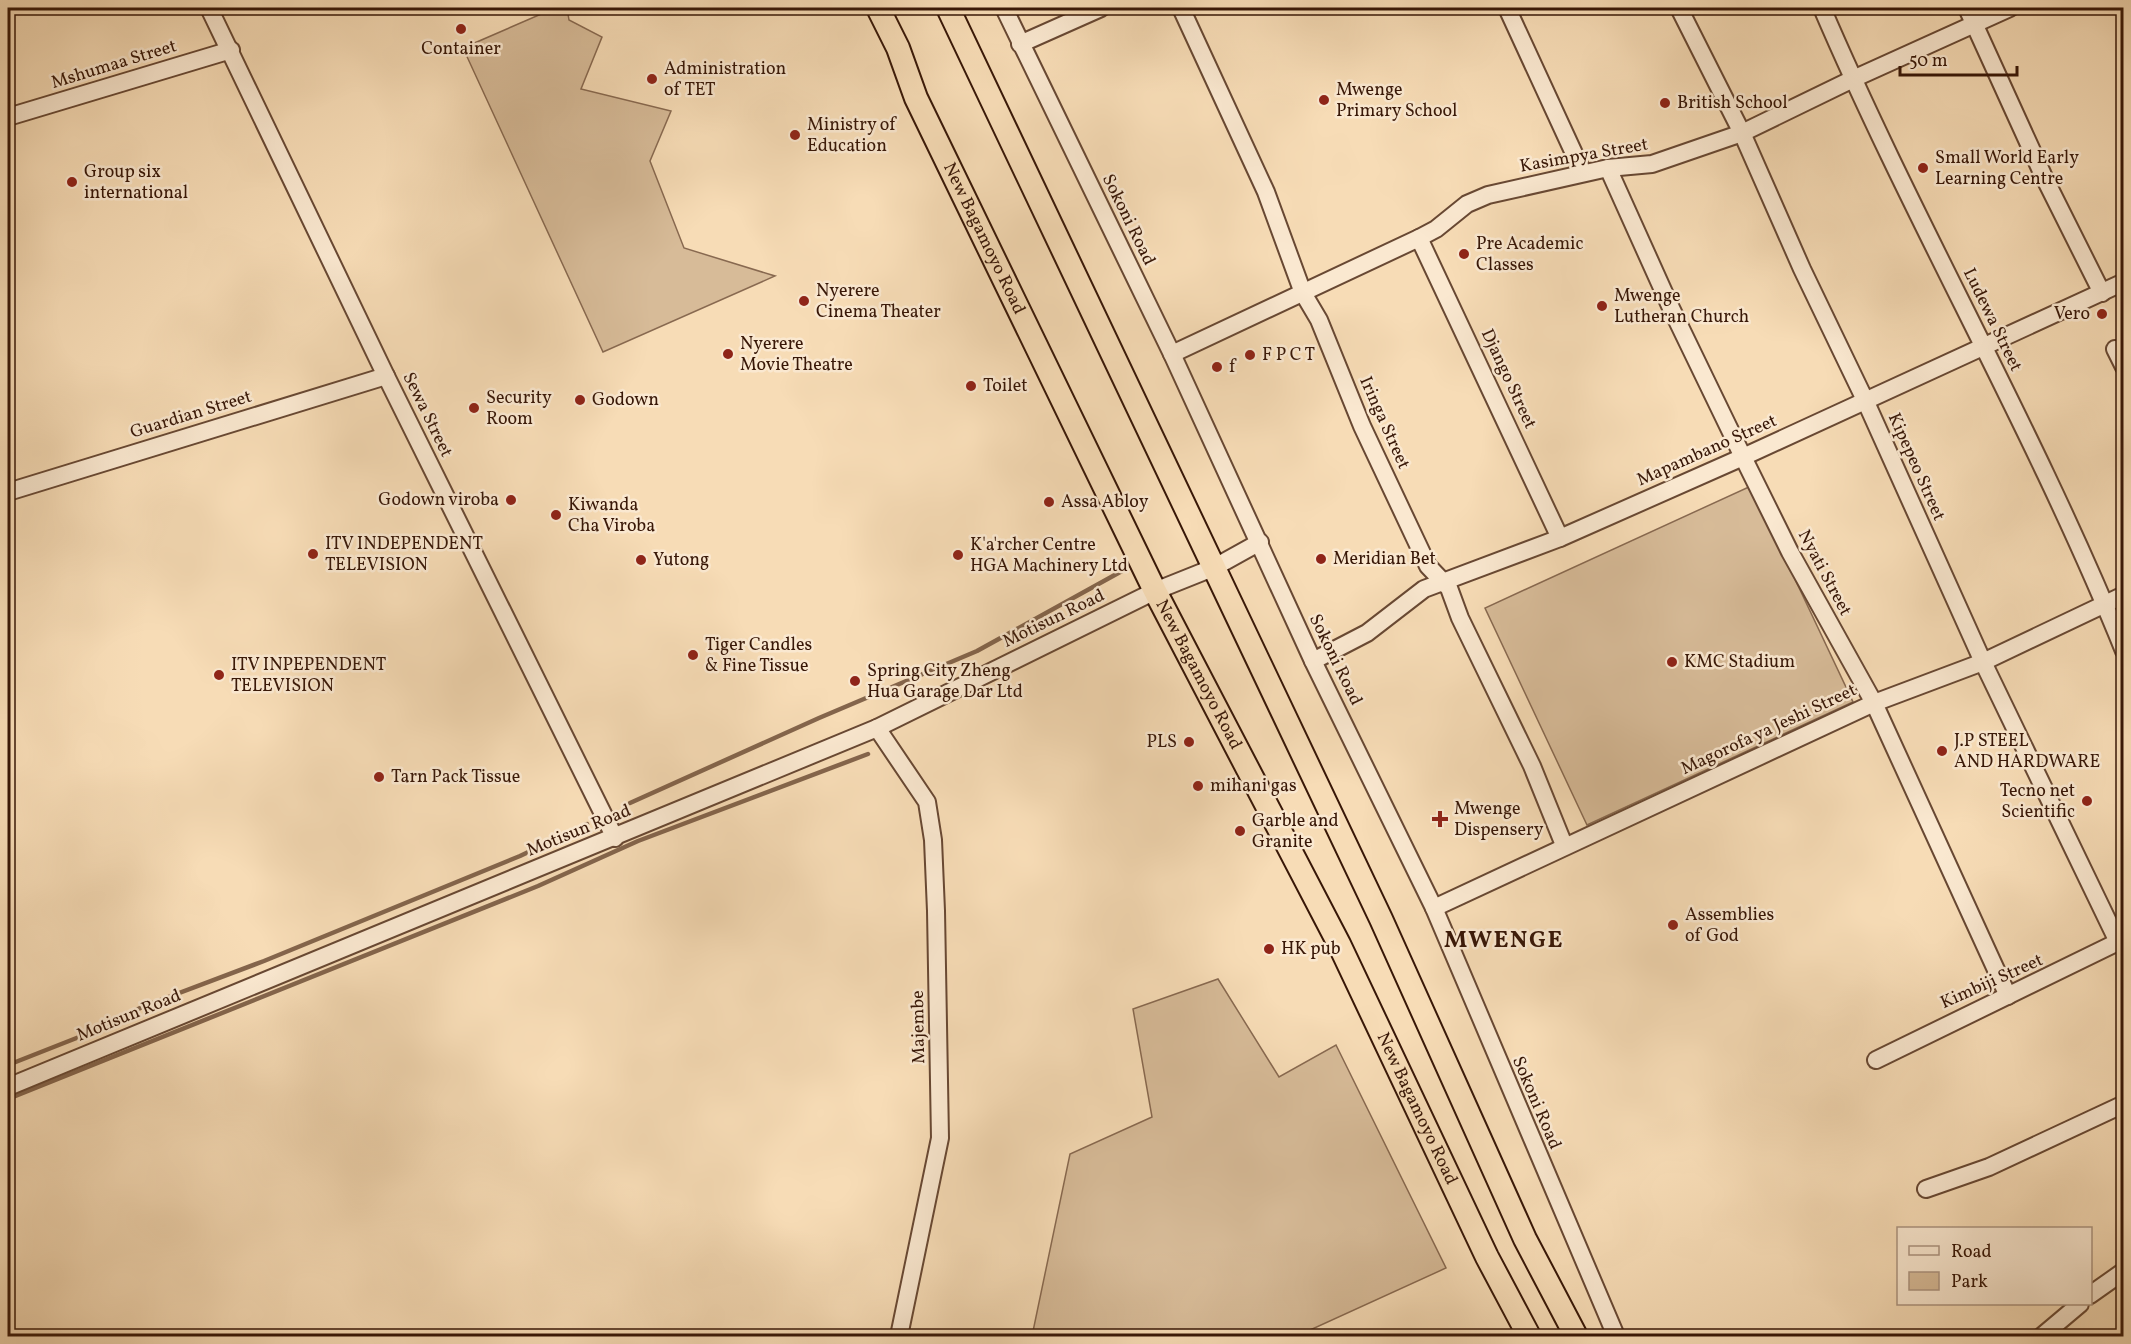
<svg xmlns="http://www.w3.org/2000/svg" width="2131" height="1344" font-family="Vollkorn,serif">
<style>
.green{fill:#d7bb98;stroke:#886950;stroke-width:1.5}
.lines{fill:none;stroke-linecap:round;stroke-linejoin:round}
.stream{stroke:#84654c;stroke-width:4.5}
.minor-casing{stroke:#684833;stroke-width:20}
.highway-casing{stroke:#381707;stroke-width:26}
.minor{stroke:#fae8d0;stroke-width:16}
.highway{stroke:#f7dcb6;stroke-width:22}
.poi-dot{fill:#8f2418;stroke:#fae8d0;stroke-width:2}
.labels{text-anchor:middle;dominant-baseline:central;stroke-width:5;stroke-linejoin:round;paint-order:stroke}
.poi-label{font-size:18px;fill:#381707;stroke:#fae8d0;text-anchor:start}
.street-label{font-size:18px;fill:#381707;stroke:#fae8d0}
.district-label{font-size:24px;font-weight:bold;letter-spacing:1.5px;fill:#381707;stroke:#fae8d0}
</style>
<rect width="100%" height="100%" fill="#f7dcb6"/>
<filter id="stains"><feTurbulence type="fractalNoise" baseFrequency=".00333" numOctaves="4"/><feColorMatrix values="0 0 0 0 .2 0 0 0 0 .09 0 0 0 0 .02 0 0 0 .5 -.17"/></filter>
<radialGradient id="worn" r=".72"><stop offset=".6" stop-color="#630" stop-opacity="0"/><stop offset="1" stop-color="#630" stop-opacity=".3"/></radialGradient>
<g class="green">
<path d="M 555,8 L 567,8 L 569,20 L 602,37 L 581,89 L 671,111 L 650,161 L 684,248 L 775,276 L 603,352 L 463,48 Z"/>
<path d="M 1751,486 L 1853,702 L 1587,825 L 1485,608 Z"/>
<path d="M 1218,979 L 1279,1077 L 1336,1045 L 1446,1268 L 1297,1336 L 1032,1336 L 1070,1154 L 1152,1117 L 1133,1009 Z"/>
</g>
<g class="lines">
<g class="stream">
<path d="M 630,803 L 819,718 L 977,651 L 1122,571"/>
<path d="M 8,1065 L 107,1026 L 142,1007 L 264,961 L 520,856 L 587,824"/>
<path d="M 8,1099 L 538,886 L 638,841 L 868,754"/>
</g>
<defs>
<g id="minor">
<path d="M 209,8 L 386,376 L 615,838"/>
<path d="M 1004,8 L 1172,354 L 1313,661 L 1434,908 L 1616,1336"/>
<path d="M 1181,8 L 1266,192 L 1303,293 L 1319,320 L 1362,426 L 1428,566 L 1449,588 L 1460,618 L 1532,766 L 1564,845"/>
<path d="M 1507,8 L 1583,173"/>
<path d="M 1679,8 L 1742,133 L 1802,269 L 1865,400 L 1983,662 L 2118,942"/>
<path d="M 1822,8 C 1915,225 2035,431 2124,651"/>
<path d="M 1967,8 L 2043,175 L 2102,293"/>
<path d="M 1020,44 L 1101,8"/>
<path d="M 8,117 L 231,50"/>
<path d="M 1608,168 L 1671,308 L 1743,457 L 1790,552 L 1874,703 L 2008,996"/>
<path d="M 1419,238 L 1560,538"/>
<path d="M 2115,349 L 2124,367"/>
<path d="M 1172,354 L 1419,238 L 1436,229 L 1467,204 L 1488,195 L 1608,168 L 1652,164 L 1742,133 L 1853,79 L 2010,8"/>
<path d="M 8,492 L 386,376"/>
<path d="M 1313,661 L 1367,633 L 1424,589 L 1560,538 L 1743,457 L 2124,282"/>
<path d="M 877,728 L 927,802 L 933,840 L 936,911 L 940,1138 L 899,1336"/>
<path d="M 1434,908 L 1874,703 L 1983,662 L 2124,595"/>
<path d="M 1876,1060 L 2124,939"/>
<path d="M 8,1087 L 877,728 L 1155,591 L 1215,567 L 1260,542"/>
<path d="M 1926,1189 L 1989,1167 L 2124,1104"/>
<path d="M 2090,1295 L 2124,1271"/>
<path d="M 2042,1336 L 2080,1304"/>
</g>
<g id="highway">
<path id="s1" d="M 878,8 L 898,48 L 916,98 L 1155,591 L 1339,944 L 1487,1257 L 1529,1336"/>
<path d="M 948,8 L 1381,919 L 1525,1239 L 1576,1336"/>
</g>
</defs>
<use href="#minor" class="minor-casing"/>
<use href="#highway" class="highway-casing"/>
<use href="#minor" class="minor"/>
<use href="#highway" class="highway"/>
</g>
<g class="poi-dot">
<circle cx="461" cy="29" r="6"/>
<circle cx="652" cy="79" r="6"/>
<circle cx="1324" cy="100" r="6"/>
<circle cx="1665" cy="103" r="6"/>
<circle cx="795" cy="135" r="6"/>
<circle cx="1923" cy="168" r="6"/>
<circle cx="72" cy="182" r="6"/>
<circle cx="1464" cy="254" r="6"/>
<circle cx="804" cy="301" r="6"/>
<circle cx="1602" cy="306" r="6"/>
<circle cx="2102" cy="314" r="6"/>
<circle cx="728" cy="354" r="6"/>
<circle cx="1250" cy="355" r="6"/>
<circle cx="1217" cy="367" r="6"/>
<circle cx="971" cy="386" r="6"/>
<circle cx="580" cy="400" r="6"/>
<circle cx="474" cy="408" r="6"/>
<circle cx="511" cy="500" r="6"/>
<circle cx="1049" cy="502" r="6"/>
<circle cx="556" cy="515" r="6"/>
<circle cx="313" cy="554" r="6"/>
<circle cx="958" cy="555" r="6"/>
<circle cx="1321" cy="559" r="6"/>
<circle cx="641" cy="560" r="6"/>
<circle cx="693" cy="655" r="6"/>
<circle cx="1672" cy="662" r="6"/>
<circle cx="219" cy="675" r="6"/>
<circle cx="855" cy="681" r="6"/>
<circle cx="1189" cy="742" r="6"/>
<circle cx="1942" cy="751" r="6"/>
<circle cx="379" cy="777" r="6"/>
<circle cx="1198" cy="786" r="6"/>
<circle cx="2087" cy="801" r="6"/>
<path d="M1437 810h6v6h6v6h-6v6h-6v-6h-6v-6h6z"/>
<circle cx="1240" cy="831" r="6"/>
<circle cx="1673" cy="925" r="6"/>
<circle cx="1269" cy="949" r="6"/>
</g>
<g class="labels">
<g class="poi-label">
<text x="461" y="49" text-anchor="middle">Container</text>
<text x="664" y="69">Administration<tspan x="664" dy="21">of TET</tspan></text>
<text x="1336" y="90">Mwenge<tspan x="1336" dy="21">Primary School</tspan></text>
<text x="1677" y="103">British School</text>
<text x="807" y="125">Ministry of<tspan x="807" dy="21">Education</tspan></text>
<text x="1935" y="158">Small World Early<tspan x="1935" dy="21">Learning Centre</tspan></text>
<text x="84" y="172">Group six<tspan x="84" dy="21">international</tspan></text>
<text x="1476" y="244">Pre Academic<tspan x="1476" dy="21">Classes</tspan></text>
<text x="816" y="291">Nyerere<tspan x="816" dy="21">Cinema Theater</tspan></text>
<text x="1614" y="296">Mwenge<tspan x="1614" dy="21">Lutheran Church</tspan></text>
<text x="2090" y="314" text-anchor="end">Vero</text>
<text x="740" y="344">Nyerere<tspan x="740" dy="21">Movie Theatre</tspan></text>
<text x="1262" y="355">F P C T</text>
<text x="1229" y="367">f</text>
<text x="983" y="386">Toilet</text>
<text x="486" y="398">Security<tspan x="486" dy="21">Room</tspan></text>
<text x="592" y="400">Godown</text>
<text x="499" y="500" text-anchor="end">Godown viroba</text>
<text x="1061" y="502">Assa Abloy</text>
<text x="568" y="505">Kiwanda<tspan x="568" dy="21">Cha Viroba</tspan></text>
<text x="325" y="544">ITV INDEPENDENT<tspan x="325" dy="21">TELEVISION</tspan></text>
<text x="970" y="545">K'a'rcher Centre<tspan x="970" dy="21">HGA Machinery Ltd</tspan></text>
<text x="1333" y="559">Meridian Bet</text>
<text x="653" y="560">Yutong</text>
<text x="705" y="645">Tiger Candles<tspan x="705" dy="21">&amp; Fine Tissue</tspan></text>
<text x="1684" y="662">KMC Stadium</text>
<text x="231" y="665">ITV INPEPENDENT<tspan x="231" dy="21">TELEVISION</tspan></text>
<text x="867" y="671">Spring City Zheng<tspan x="867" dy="21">Hua Garage Dar Ltd</tspan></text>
<text x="1954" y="741">J.P STEEL<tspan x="1954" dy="21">AND HARDWARE</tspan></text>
<text x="1177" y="742" text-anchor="end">PLS</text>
<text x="391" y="777">Tarn Pack Tissue</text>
<text x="1210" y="786">mihani gas</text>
<text x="2075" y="791" text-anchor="end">Tecno net<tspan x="2075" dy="21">Scientific</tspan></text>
<text x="1454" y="809">Mwenge<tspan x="1454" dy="21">Dispensery</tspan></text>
<text x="1252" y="821">Garble and<tspan x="1252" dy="21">Granite</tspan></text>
<text x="1685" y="915">Assemblies<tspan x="1685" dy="21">of God</tspan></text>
<text x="1281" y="949">HK pub</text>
</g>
<g class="street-label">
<text transform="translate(114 65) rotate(-17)">Mshumaa Street</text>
<text transform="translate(1584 156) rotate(-10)">Kasimpya Street</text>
<text transform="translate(1128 220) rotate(64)">Sokoni Road</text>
<text stroke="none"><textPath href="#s1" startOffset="254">New Bagamoyo Road</textPath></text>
<text transform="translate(1992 320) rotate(64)">Ludewa Street</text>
<text transform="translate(1508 379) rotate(65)">Django Street</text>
<text transform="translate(191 415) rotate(-17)">Guardian Street</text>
<text transform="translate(427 415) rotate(64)">Sewa Street</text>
<text transform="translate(1384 423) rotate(66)">Iringa Street</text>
<text transform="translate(1707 451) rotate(-24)">Mapambano Street</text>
<text transform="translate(1916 467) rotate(66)">Kipepeo Street</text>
<text transform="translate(1824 573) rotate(62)">Nyati Street</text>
<text transform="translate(1054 619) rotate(-26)">Motisun Road</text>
<text transform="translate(1335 660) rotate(64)">Sokoni Road</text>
<text stroke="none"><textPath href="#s1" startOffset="740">New Bagamoyo Road</textPath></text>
<text transform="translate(1769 730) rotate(-25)">Magorofa ya Jeshi Street</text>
<text transform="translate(579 831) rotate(-22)">Motisun Road</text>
<text transform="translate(1992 982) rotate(-24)">Kimbiji Street</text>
<text transform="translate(129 1016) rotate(-22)">Motisun Road</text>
<text transform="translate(919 1027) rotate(-91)">Majembe</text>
<text transform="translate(1536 1103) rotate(67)">Sokoni Road</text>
<text stroke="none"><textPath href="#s1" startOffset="1226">New Bagamoyo Road</textPath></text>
</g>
<g class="district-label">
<text x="1504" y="941">MWENGE</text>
</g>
</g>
<rect width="2131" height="1344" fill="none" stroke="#f7dcb6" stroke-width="30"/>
<rect x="9" y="9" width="2113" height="1326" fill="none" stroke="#381707" stroke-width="3"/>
<rect x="15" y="15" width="2101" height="1314" fill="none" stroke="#381707" stroke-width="1.5"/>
<rect x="1897" y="1227" width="195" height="78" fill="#fae8d0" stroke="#ac9480" stroke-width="1.5"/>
<rect x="1909" y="1246" width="30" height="9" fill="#fae8d0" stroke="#ac9480" stroke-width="1.5"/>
<text x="1951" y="1257" font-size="18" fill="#381707">Road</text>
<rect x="1909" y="1272" width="30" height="18" fill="#d7bb98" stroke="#ac9480" stroke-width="1.5"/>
<text x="1951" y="1287" font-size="18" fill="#381707">Park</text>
<path d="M1900 66v9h117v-9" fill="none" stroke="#381707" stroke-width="3"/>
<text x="1909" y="66" font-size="18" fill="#381707" stroke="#fae8d0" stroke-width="4.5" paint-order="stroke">50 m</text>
<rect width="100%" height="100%" filter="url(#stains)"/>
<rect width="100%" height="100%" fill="url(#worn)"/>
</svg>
